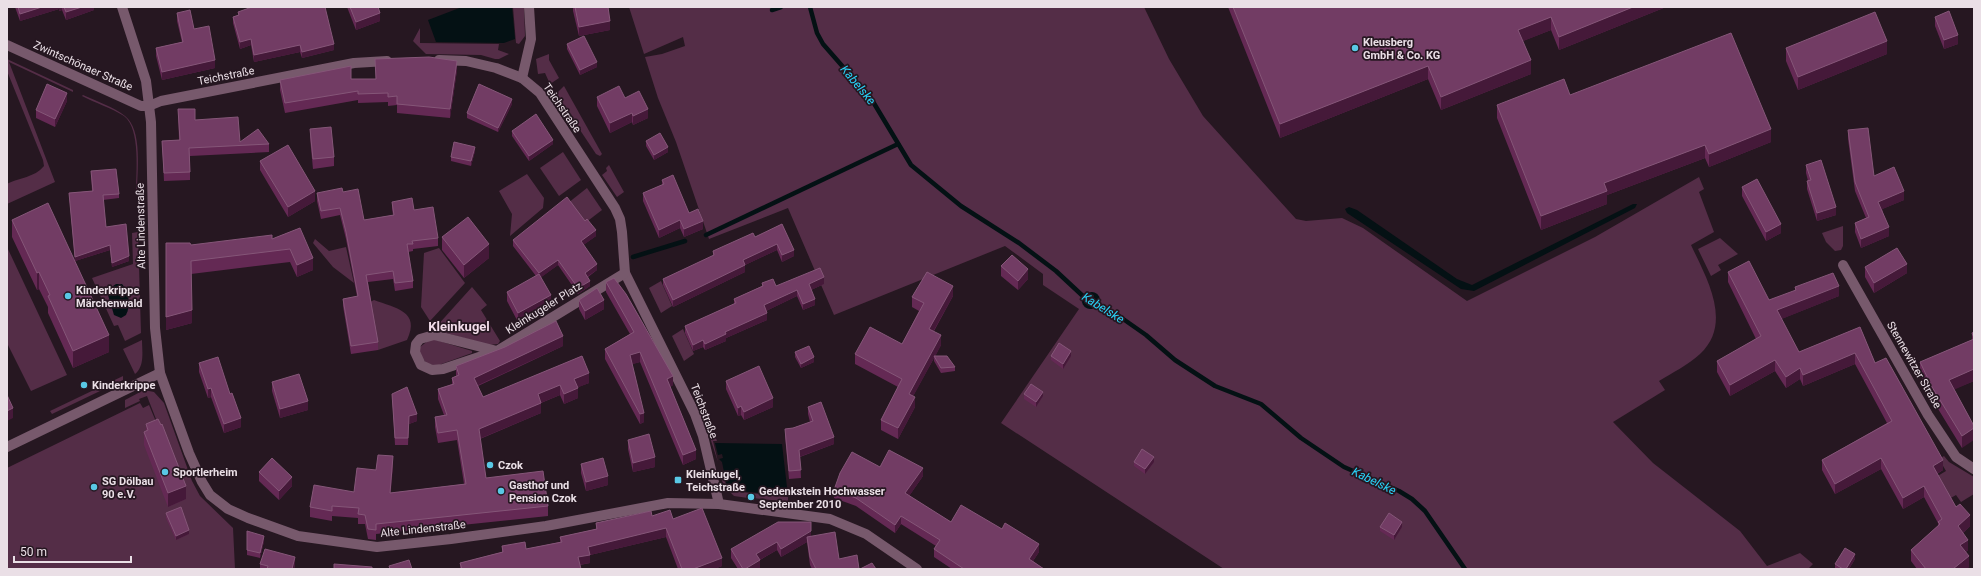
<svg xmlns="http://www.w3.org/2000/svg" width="1981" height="576" font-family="Roboto,sans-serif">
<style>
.green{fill:#542d47}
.water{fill:#041114}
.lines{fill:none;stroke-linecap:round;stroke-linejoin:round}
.stream{stroke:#041114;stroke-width:4.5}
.canal{stroke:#041114;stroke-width:16}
.minor{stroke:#77596c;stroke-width:10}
.wall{fill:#642954}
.shaded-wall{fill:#451939}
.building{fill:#723c64;stroke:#855678}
.poi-dot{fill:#59c8e5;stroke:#261721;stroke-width:1.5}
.labels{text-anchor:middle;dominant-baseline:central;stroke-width:3.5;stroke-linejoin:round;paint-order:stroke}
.poi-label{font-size:11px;font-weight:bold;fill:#eadfe6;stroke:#261721;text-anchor:start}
.street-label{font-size:11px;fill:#eadfe6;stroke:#261721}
.water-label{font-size:12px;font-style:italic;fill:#29d4f9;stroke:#261721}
.quarter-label{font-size:13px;font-weight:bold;fill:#f2dce9;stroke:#261721}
</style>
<rect width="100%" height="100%" fill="#261721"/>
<g class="green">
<path d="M 513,7 L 524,7 L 525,36 L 519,44 L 516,43 Z"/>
<path d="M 629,7 L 1144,7 L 1169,59 L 1203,116 L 1296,219 L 1306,221 L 1342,218 L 1363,228 L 1467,301 L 1595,237 L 1699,177 L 1704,189 L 1699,192 L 1714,232 L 1691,245 C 1707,279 1733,323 1700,354 C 1688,365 1672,373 1659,381 L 1665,390 L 1613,422 L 1653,463 L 1740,531 L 1767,566 L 1800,553 L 1813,564 L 1808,569 L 1224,569 L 1001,423 L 1079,309 L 1043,285 L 1043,274 L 1005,246 L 834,315 L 788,208 L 709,239 L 676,142 L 658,98 L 645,57 L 662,54 L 685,46 L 683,37 L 644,54 Z"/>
<path d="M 420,28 L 420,43 L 499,44 L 498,50 L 509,54 L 499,59 L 495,59 L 481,55 L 426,54 L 413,41 Z"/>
<path d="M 549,54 L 549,60 L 559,78 L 550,84 L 545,73 L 538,74 L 536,59 Z"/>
<path d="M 7,59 L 73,90 L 73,92 L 9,62 L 55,182 L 7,204 L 7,184 C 20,177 34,178 44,166 L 43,160 L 7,71 Z"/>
<path d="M 564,86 L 602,154 L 600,156 L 596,154 L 556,94 Z"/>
<path d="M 83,95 C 96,101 114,107 125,116 C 143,130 137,172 137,193 L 136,193 C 136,174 141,129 124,116 C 112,108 95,103 82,96 Z"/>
<path d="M 563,152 L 581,180 L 559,196 L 540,168 Z"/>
<path d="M 609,165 L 624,192 L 617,197 L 602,175 L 607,171 L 606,168 Z"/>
<path d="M 527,174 L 544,198 L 543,208 L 510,236 L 512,214 L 499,191 Z"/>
<path d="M 587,188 L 602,210 L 585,223 L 568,203 Z"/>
<path d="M 1843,226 L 1843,246 L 1841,250 L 1835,251 L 1826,242 L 1822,233 Z"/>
<path d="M 138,232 L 141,333 L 125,341 L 118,325 L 114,326 L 92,278 L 133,264 L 132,233 Z"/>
<path d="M 1720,238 L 1738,254 L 1718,265 L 1721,270 L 1711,276 L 1698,249 Z"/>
<path d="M 315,239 L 329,251 L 346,247 L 354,283 L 333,267 L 313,243 Z"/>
<path d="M 7,247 L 67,375 L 31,391 L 7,343 Z"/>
<path d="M 439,248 L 465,283 L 430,321 L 421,307 L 424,253 Z"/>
<path d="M 661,281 L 672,306 L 661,313 L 649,288 Z"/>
<path d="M 472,287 L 487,305 L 481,310 L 500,341 L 498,344 L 489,345 L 439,331 L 436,327 Z"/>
<path d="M 374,300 C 395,308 421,311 407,340 L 378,350 L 370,302 Z"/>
<path d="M 683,329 L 694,354 L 684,361 L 672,336 Z"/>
<path d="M 142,340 C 142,351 145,366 135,374 L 123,349 Z"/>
<path d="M 429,340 L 436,340 L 472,351 L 472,353 L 436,366 L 426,363 L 419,353 L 420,347 Z"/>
<path d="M 123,376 L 123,380 L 52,414 L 50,411 Z"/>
<path d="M 144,390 L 154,392 L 164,403 L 192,481 L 200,496 L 233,528 L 235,569 L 7,569 L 7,468 L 140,403 L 143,408 L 149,405 L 170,455 L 147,396 L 139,399 L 140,401 L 125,408 L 125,400 Z"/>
<path d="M 700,399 L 717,441 L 713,441 L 718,462 L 698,401 Z"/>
<path d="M 1944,456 L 1949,462 L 1974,477 L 1974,494 L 1961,502 L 1956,495 L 1949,499 L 1936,477 L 1946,471 L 1939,459 Z"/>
<path d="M 722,474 L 727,487 L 732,491 L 788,497 L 788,502 L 753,498 L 754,495 L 749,494 L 748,498 L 734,496 L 730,492 L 726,492 L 720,475 Z"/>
</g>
<g class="water">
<path d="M 462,7 L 512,7 L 515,39 L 504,43 L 436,42 L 428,20 Z"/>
<path d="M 1633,204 L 1637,204 L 1635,208 L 1474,291 L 1461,289 L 1347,213 L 1345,209 L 1349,207 L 1357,210 L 1457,279 L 1472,285 Z"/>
<path d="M 116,284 L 122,284 C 129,291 131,306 126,315 L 121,318 L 114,315 L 108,295 L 110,288 Z"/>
<path d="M 715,443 L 782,444 L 788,496 L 732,490 L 727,487 L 722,462 L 719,459 L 723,458 L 722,454 L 718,455 Z"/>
</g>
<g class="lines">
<g class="stream">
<path d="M 810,7 L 817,33 L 823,44 L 872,100 L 911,165 L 961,206 L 1019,243 L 1056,271 L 1085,298 L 1116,314 L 1146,335 L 1175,360 L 1215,386 L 1261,404 L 1301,438 L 1344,467 L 1399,491 L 1412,499 L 1425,511 L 1465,569"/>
<path d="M 772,10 L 781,7"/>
<path d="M 706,235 L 898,144"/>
<path d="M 633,257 L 685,241"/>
</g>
<path class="canal" d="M 1090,301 L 1092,300"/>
<g class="minor">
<path d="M 122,7 L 146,81 L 151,122 L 155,328 L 160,373 L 189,453 L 202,482 L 210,495 L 228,509 L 248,518 L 298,536 L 377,547 L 451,539 L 546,526 L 668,503 L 719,504 L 830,519 L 866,534 L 917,569"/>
<path d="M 7,45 L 141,106 L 149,106 L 161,101 L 354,63 L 387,61"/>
<path d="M 439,60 L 466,61 L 496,68 L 522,78 L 540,93 L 615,208 L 620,219 L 622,232 L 625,273 L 695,414 L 703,436 L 719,504"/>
<path d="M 522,78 L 531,39 L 529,7"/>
<path d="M 1843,265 L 1928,415 L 1956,457 L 1974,469"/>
<path d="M 497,351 L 434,335 L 420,339 L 416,344 L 415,352 L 421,365 L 432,370 L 443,369 L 497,351 L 625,273"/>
<path d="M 7,447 L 160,373"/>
</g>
</g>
<g class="wall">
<path d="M 15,7 L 94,7 L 94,10 L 66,20 L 62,10 L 59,11 L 59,9 L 20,21 Z"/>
<path d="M 347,7 L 378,7 L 380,21 L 356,30 Z"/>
<path d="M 573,7 L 608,7 L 610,30 L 579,36 L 573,11 Z"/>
<path d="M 1228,7 L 1666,7 L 1559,50 L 1551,30 L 1523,41 L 1531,74 L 1441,110 L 1428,79 L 1280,138 Z"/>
<path d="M 238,12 L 334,50 L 302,58 L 300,52 L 254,62 L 251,45 L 240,49 L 233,23 L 233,17 L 238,15 Z"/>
<path d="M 177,13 L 194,29 L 215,68 L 162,80 L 156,56 L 156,48 L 182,42 L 177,21 Z"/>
<path d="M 1935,17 L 1958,44 L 1944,49 L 1935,26 Z"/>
<path d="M 567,44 L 597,67 L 580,75 L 567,49 Z"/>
<path d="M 1786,48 L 1887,54 L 1798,90 L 1786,61 Z"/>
<path d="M 457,70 L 450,118 L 397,113 L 397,105 L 388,106 L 388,102 L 358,103 L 358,100 L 285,113 L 280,90 L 280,80 L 375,79 Z"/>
<path d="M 1570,95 L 1771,142 L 1709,167 L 1705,158 L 1607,195 L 1607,204 L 1541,230 L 1497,118 L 1497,105 Z"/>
<path d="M 597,97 L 648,118 L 633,125 L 632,122 L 610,133 L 597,106 Z"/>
<path d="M 67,101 L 55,127 L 36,118 L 36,110 Z"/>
<path d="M 512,104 L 498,132 L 467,118 L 467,113 Z"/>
<path d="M 178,109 L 195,120 L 240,142 L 269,144 L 269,152 L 190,156 L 190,180 L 164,181 L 162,141 L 179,140 Z"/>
<path d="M 310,129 L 334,157 L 334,166 L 313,169 L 310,138 Z"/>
<path d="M 1848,130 L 1874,176 L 1904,200 L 1882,209 L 1889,236 L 1861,248 L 1855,232 L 1855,223 L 1866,218 L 1855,191 L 1848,139 Z"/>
<path d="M 512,131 L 553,144 L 529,161 L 512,136 Z"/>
<path d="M 646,141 L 668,152 L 654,160 L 646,146 Z"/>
<path d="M 475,151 L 471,166 L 451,161 L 451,157 Z"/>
<path d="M 260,161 L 315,201 L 288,217 L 260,170 Z"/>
<path d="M 1806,165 L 1836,215 L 1817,221 L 1807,189 L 1807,181 L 1808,181 L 1806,173 Z"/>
<path d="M 91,171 L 119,194 L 119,198 L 103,200 L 106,227 L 129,261 L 112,267 L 110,250 L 75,261 L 69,193 L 92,191 Z"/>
<path d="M 662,180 L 689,213 L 703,229 L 684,237 L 680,228 L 659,238 L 643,201 L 643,193 L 662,185 Z"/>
<path d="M 1742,187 L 1781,233 L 1766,241 L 1742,196 Z"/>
<path d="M 343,192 L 364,220 L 393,215 L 392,209 L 392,202 L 414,210 L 438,238 L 438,246 L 413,249 L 413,251 L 408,252 L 413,281 L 413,288 L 395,291 L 393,279 L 368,282 L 378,342 L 378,350 L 351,354 L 343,306 L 343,299 L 357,296 L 346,239 L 340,215 L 321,219 L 317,201 L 317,193 Z"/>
<path d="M 12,220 L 109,352 L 73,368 L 48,313 L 48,307 L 39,289 L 37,290 L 12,237 Z"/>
<path d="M 782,224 L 794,256 L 782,262 L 777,250 L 745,265 L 745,272 L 673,307 L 663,285 L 663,279 L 713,256 L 713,251 L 755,237 Z"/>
<path d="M 300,228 L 313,270 L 297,277 L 290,262 L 191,274 L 192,323 L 166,330 L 166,243 L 191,245 L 272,239 Z"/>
<path d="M 596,236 L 583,245 L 597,270 L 588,277 L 590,286 L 578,294 L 558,265 L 541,277 L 551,304 L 518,322 L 507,301 L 507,292 L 536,276 L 513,246 L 513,240 Z"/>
<path d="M 442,237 L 489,258 L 464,278 L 442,250 Z"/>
<path d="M 1001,266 L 1028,279 L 1018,290 L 1001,276 Z"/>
<path d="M 1865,267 L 1907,273 L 1874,293 L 1865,277 Z"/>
<path d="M 1728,272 L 1769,300 L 1795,291 L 1795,287 L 1839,296 L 1781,319 L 1799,352 L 1860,327 L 1875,363 L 1943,470 L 1937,474 L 1956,507 L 1970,526 L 1963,533 L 1968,550 L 1966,552 L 1969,567 L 1966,569 L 1917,569 L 1911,561 L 1911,550 L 1938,526 L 1938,523 L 1924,497 L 1903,509 L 1881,469 L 1835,494 L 1822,470 L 1822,460 L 1887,423 L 1855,364 L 1803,386 L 1800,379 L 1786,388 L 1775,371 L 1730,396 L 1717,372 L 1717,361 L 1756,339 L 1728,282 Z"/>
<path d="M 606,282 L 673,385 L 670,387 L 696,459 L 683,465 L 640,362 L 632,364 L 644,422 L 640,424 L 605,359 L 605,349 L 630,334 L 606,292 Z"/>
<path d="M 762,283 L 776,286 L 824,284 L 811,290 L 815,305 L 803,310 L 797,296 L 766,311 L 767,320 L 726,338 L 726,341 L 705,350 L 703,347 L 693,351 L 685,333 L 685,326 L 734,304 L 734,299 L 762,286 Z"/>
<path d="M 953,296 L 934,331 L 941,345 L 935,356 L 955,367 L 955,371 L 941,373 L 934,361 L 934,358 L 913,396 L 915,407 L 898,439 L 881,430 L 881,420 L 898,387 L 855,364 L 855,354 L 902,344 L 919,311 L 912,307 L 912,297 Z"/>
<path d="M 579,300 L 604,309 L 585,320 L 579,309 Z"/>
<path d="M 1974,332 L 1974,381 L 1954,389 L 1974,426 L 1962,448 L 1932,399 L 1920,374 L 1920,362 L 1972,340 L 1972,333 Z"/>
<path d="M 563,346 L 478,386 L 483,397 L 582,356 L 589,383 L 578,387 L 578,398 L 564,404 L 560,395 L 541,403 L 541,413 L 480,439 L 486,478 L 548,506 L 548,516 L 376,534 L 376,540 L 368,539 L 365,524 L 358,524 L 358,518 L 332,516 L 332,521 L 310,517 L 310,507 L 354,492 L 376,470 L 393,466 L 390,493 L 464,484 L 457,440 L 438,443 L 435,427 L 435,417 L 444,415 L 438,399 L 438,389 L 452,384 L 452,378 L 456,376 L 456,366 Z"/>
<path d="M 795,352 L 814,362 L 801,368 L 795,357 Z"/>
<path d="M 1051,356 L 1071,356 L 1063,369 L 1051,360 Z"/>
<path d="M 199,363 L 241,427 L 224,433 L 211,397 L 208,398 L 199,372 Z"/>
<path d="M 726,381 L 773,407 L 744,420 L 741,415 L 738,416 L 726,389 Z"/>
<path d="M 272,382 L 308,410 L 280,418 L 272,391 Z"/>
<path d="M 392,394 L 417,421 L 409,424 L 408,445 L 395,445 Z"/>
<path d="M 1024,394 L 1043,396 L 1036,407 L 1024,399 Z"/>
<path d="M 808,407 L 834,444 L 800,457 L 801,478 L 789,479 L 785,436 L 785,429 L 793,428 L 810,422 L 808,414 Z"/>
<path d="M 146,424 L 186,499 L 168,507 L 144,445 L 144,432 L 146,431 Z"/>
<path d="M 628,440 L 655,467 L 633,472 L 628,449 Z"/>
<path d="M 1134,462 L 1154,462 L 1145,474 L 1134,466 Z"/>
<path d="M 581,464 L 608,485 L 586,491 L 581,473 Z"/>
<path d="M 259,472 L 292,486 L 279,500 L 259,481 Z"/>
<path d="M 923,476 L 909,496 L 951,522 L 1039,552 L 1033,561 L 1044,569 L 952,569 L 934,557 L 934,549 L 936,546 L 901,524 L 895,533 L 856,506 L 834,498 L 834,490 Z"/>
<path d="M 166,513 L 189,534 L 176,540 L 166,518 Z"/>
<path d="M 652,516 L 673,519 L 722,566 L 714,569 L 678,569 L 666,537 L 590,555 L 590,563 L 580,565 L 581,569 L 460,569 L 460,563 L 502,552 L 502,546 L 526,549 L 560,542 L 560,537 L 596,529 L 596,523 Z"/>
<path d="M 1380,527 L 1402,527 L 1394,540 L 1380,531 Z"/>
<path d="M 811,536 L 839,559 L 859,569 L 812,569 L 810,565 L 807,542 L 781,557 L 777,550 L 760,560 L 760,568 L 759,569 L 738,569 L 731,558 L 731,549 Z"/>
<path d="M 264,541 L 260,558 L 247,555 L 247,550 Z"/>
<path d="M 1855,559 L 1849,569 L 1835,569 L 1835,564 Z"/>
<path d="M 260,564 L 295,565 L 294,569 L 260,569 Z"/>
</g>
<g class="shaded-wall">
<path d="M 42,7 L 59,7 L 59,9 L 20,21 L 20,14 Z"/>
<path d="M 59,7 L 62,7 L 62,10 L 59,11 Z"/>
<path d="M 82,7 L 94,7 L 94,10 L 66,20 L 66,12 Z"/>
<path d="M 1633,7 L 1666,7 L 1559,50 L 1559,37 Z"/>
<path d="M 380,13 L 380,21 L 356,30 L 356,22 Z"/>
<path d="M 1551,17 L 1551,30 L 1518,43 L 1518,30 Z"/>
<path d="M 610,21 L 610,30 L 579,36 L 579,27 Z"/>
<path d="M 1958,35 L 1958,44 L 1944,49 L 1944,40 Z"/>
<path d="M 251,39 L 251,45 L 240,49 L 240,42 Z"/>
<path d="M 1887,41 L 1887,54 L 1798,90 L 1798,77 Z"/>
<path d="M 334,44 L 334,50 L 302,58 L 302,52 Z"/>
<path d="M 300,45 L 300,52 L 254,62 L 254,55 Z"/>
<path d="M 215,60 L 215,68 L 162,80 L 162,72 Z"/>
<path d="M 1531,60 L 1531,74 L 1441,110 L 1441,97 Z"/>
<path d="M 457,61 L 457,70 L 450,118 L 450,109 Z"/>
<path d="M 597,62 L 597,67 L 580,75 L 580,70 Z"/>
<path d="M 1428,66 L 1428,79 L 1280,138 L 1280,124 Z"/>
<path d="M 67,93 L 67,101 L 55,127 L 55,119 Z"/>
<path d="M 512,99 L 512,104 L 498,132 L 498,128 Z"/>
<path d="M 648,109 L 648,118 L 633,125 L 633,116 Z"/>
<path d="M 632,113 L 632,122 L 610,133 L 610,123 Z"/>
<path d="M 1771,129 L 1771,142 L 1709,167 L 1709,154 Z"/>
<path d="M 553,140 L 553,144 L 529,161 L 529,156 Z"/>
<path d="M 1705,145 L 1705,158 L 1607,195 L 1607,204 L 1541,230 L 1541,216 L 1604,183 Z"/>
<path d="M 475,147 L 475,151 L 471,166 L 471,161 Z"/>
<path d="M 668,147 L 668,152 L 654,160 L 654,155 Z"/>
<path d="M 315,191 L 315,201 L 288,217 L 288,207 Z"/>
<path d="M 1904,191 L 1904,200 L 1878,211 L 1878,202 Z"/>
<path d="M 1836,207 L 1836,215 L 1817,221 L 1817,213 Z"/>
<path d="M 680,220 L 680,228 L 659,238 L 659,230 Z"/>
<path d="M 703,221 L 703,229 L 684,237 L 684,229 Z"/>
<path d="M 1781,224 L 1781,233 L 1766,241 L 1766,232 Z"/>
<path d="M 1889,227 L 1889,236 L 1861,248 L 1861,239 Z"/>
<path d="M 596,230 L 596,236 L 581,247 L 581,241 Z"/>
<path d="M 489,244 L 489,258 L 464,278 L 464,265 Z"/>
<path d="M 777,244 L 777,250 L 743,266 L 743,260 Z"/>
<path d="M 110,245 L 110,250 L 75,261 L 75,257 Z"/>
<path d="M 794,250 L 794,256 L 782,262 L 782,255 Z"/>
<path d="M 129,256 L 129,261 L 112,267 L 112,263 Z"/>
<path d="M 313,258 L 313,270 L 297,277 L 297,265 Z"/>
<path d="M 558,260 L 558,265 L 539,279 L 539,273 Z"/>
<path d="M 597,264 L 597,270 L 585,278 L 585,273 Z"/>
<path d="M 1907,264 L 1907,273 L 1874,293 L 1874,283 Z"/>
<path d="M 745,265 L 745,272 L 673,307 L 673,300 Z"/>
<path d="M 1028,269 L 1028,279 L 1018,290 L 1018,281 Z"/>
<path d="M 39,272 L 39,289 L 37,290 L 37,273 Z"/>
<path d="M 824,277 L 824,284 L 809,291 L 809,284 Z"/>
<path d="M 590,281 L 590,286 L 578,294 L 578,288 Z"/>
<path d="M 953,286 L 953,296 L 929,339 L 929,329 Z"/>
<path d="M 1839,286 L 1839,296 L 1777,321 L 1777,310 Z"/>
<path d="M 797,290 L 797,296 L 764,312 L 764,305 Z"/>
<path d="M 551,295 L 551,304 L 518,322 L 518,313 Z"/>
<path d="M 815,299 L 815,305 L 803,310 L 803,304 Z"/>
<path d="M 604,300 L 604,309 L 585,320 L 585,311 Z"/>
<path d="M 192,310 L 192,323 L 166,330 L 166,317 Z"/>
<path d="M 767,313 L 767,320 L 726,338 L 726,341 L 705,350 L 705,344 L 725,332 Z"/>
<path d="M 109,335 L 109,352 L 73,368 L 73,351 Z"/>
<path d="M 941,335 L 941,345 L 935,357 L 934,356 L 934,358 L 909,404 L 909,394 Z"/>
<path d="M 563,336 L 563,346 L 474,387 L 474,378 Z"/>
<path d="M 703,340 L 703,347 L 693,351 L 693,345 Z"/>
<path d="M 1071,351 L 1071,356 L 1063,369 L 1063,364 Z"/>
<path d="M 640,352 L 640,362 L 630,365 L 630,355 Z"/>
<path d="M 1855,353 L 1855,364 L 1803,386 L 1803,375 Z"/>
<path d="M 814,357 L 814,362 L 801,368 L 801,364 Z"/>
<path d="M 1775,360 L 1775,371 L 1730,396 L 1730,385 Z"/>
<path d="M 1800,368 L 1800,379 L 1786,388 L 1786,377 Z"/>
<path d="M 1974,369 L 1974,381 L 1949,392 L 1949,380 Z"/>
<path d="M 589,373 L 589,383 L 574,389 L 574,379 Z"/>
<path d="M 673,376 L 673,385 L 667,389 L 667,379 Z"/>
<path d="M 560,385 L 560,395 L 538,404 L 538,394 Z"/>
<path d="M 211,388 L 211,397 L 208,398 L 208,389 Z"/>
<path d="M 578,388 L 578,398 L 564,404 L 564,394 Z"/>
<path d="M 1043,392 L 1043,396 L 1036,407 L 1036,402 Z"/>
<path d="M 915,397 L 915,407 L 898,439 L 898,428 Z"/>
<path d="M 773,398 L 773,407 L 744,420 L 744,412 Z"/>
<path d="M 308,401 L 308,410 L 280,418 L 280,409 Z"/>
<path d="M 541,403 L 541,413 L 479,439 L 479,429 Z"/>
<path d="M 741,406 L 741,415 L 738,416 L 738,408 Z"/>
<path d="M 13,408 L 13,418 L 7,421 L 7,411 Z"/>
<path d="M 644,413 L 644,422 L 640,424 L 640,414 Z"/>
<path d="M 417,414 L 417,421 L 409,424 L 408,445 L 409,416 Z"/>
<path d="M 241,418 L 241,427 L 224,433 L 224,424 Z"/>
<path d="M 1974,428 L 1974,440 L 1962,448 L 1962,436 Z"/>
<path d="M 834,437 L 834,444 L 799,457 L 799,450 Z"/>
<path d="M 696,450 L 696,459 L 683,465 L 683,455 Z"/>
<path d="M 393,456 L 393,466 L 390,503 L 390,493 Z"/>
<path d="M 655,457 L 655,467 L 633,472 L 633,463 Z"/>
<path d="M 1154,457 L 1154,462 L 1145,474 L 1145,469 Z"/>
<path d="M 1881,458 L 1881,469 L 1835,494 L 1835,484 Z"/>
<path d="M 1943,460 L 1943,470 L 1933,476 L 1933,466 Z"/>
<path d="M 923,468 L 923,476 L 905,502 L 905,493 Z"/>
<path d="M 608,476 L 608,485 L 586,491 L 586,482 Z"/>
<path d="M 292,477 L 292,486 L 279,500 L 279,491 Z"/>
<path d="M 186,486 L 186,499 L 168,507 L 168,493 Z"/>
<path d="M 1924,486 L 1924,497 L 1903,509 L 1903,498 Z"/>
<path d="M 1970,515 L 1970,526 L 1958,537 L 1958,526 Z"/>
<path d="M 901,516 L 901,524 L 895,533 L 895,525 Z"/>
<path d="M 1402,522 L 1402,527 L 1394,540 L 1394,535 Z"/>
<path d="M 666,528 L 666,537 L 590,555 L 590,563 L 578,565 L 578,557 L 588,547 Z"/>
<path d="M 189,530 L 189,534 L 176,540 L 176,536 Z"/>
<path d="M 811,531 L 811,540 L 807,537 L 807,542 L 781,557 L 781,549 Z"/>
<path d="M 264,536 L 264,541 L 260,558 L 260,553 Z"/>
<path d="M 1968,540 L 1968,550 L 1960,556 L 1960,545 Z"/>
<path d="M 777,542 L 777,550 L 756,562 L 756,554 Z"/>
<path d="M 1039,544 L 1039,552 L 1029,567 L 1029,559 Z"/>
<path d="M 1855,554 L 1855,559 L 1849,569 L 1846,569 Z"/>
<path d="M 1969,556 L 1969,567 L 1966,569 L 1953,569 Z"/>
<path d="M 295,557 L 295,565 L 294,569 L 292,569 Z"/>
<path d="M 722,558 L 722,566 L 714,569 L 693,569 Z"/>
<path d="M 760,560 L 760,568 L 759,569 L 745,569 Z"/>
</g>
<g class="building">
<path d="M 18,7 L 42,7 L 20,14 Z"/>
<path d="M 64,7 L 82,7 L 66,12 Z"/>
<path d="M 252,7 L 325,7 L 334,44 L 302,52 L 300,45 L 254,55 L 251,39 L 240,42 L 233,17 L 239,15 L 238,12 Z"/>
<path d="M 350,7 L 378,7 L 380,13 L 356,22 Z"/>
<path d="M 575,7 L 608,7 L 610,21 L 579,27 Z"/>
<path d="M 1233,7 L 1633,7 L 1559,37 L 1551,17 L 1518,30 L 1531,60 L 1441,97 L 1428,66 L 1280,124 Z"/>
<path d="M 190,10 L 194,29 L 209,26 L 215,60 L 162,72 L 156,48 L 183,42 L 177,13 Z"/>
<path d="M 1949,11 L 1958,35 L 1944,40 L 1935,17 Z"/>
<path d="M 1875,12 L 1887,41 L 1798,77 L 1786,48 Z"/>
<path d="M 1731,33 L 1771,129 L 1709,154 L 1705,145 L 1604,183 L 1607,191 L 1541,216 L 1497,105 L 1564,79 L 1570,95 Z"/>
<path d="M 584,36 L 597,62 L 580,70 L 567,44 Z"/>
<path d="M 429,57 L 457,61 L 450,109 L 397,104 L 397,96 L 388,97 L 388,93 L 358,94 L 358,91 L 285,103 L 280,80 L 351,66 L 351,79 L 376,79 L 375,59 Z"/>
<path d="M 47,84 L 67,93 L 55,119 L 36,110 Z"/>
<path d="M 479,84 L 512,99 L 498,128 L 467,113 Z"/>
<path d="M 619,86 L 625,98 L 639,91 L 648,109 L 633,116 L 632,113 L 610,123 L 597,97 Z"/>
<path d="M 178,109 L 195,109 L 195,120 L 238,117 L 240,142 L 258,129 L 269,144 L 189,148 L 190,172 L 164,173 L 162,141 L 180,140 Z"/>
<path d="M 536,114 L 553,140 L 529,156 L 512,131 Z"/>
<path d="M 331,127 L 334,157 L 313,159 L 310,129 Z"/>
<path d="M 1868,128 L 1874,176 L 1894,167 L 1904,191 L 1878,202 L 1889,227 L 1861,239 L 1855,223 L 1869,217 L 1855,182 L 1848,130 Z"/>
<path d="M 660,133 L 668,147 L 654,155 L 646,141 Z"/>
<path d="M 454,142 L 475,147 L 471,161 L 451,157 Z"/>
<path d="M 288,145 L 315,191 L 288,207 L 260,161 Z"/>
<path d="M 1821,160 L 1836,207 L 1817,213 L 1807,181 L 1811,180 L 1806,165 Z"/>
<path d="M 116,169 L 119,194 L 103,195 L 106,227 L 126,224 L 129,256 L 112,263 L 110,245 L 75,257 L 69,193 L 93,191 L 91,171 Z"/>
<path d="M 673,175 L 689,213 L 698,209 L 703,221 L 684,229 L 680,220 L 659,230 L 643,193 L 664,184 L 662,180 Z"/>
<path d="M 1757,179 L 1781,224 L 1766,232 L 1742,187 Z"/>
<path d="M 342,188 L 343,192 L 358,189 L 364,220 L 394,215 L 392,202 L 412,198 L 414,210 L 433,207 L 438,238 L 412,241 L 413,244 L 407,244 L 413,281 L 395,283 L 393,271 L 366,275 L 378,342 L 351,346 L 343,299 L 358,296 L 346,232 L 340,208 L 321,211 L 317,193 Z"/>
<path d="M 567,197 L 585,221 L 587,219 L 596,230 L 581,241 L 597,264 L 585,273 L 590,281 L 578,288 L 558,260 L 539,273 L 513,240 Z"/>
<path d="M 48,203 L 109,335 L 73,351 L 48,296 L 50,295 L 39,272 L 37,273 L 12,220 Z"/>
<path d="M 468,217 L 489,244 L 464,265 L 442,237 Z"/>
<path d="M 782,224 L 794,250 L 782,255 L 777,244 L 743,260 L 745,265 L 673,300 L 663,279 L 714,255 L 713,251 L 753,233 L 755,237 Z"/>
<path d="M 300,228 L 313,258 L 297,265 L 290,249 L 191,261 L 192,310 L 166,317 L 166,243 L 190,243 L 191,245 L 272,235 L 272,239 Z"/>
<path d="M 1897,248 L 1907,264 L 1874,283 L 1865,267 Z"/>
<path d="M 1012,255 L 1028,269 L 1018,281 L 1001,266 Z"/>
<path d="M 1749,261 L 1769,300 L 1796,290 L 1795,287 L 1833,273 L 1839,286 L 1777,310 L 1799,352 L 1860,327 L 1875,363 L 1886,358 L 1943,460 L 1933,466 L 1956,507 L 1960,504 L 1970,515 L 1958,526 L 1968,540 L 1960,545 L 1969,556 L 1953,569 L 1926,569 L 1911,550 L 1940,524 L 1938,522 L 1942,519 L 1924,486 L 1903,498 L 1881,458 L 1835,484 L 1822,460 L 1892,421 L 1855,353 L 1803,375 L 1800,368 L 1786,377 L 1775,360 L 1730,385 L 1717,361 L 1761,336 L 1728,272 Z"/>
<path d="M 820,268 L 824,277 L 809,284 L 815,299 L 803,304 L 797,290 L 764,305 L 767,313 L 725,332 L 726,334 L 705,344 L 703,340 L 693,345 L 685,326 L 736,303 L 734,299 L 763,286 L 762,283 L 773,279 L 776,286 Z"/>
<path d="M 927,272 L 953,286 L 929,329 L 941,335 L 909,394 L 915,397 L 898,428 L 881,420 L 902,379 L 855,354 L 870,327 L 902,344 L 924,303 L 912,297 Z"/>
<path d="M 539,274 L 551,295 L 518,313 L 507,292 Z"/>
<path d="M 614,278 L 626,294 L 673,376 L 667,379 L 696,450 L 683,455 L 640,352 L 630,355 L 644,413 L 640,414 L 605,349 L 634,332 L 606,282 Z"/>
<path d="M 597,288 L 604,300 L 585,311 L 579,300 Z"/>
<path d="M 556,321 L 563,336 L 474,378 L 483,397 L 582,356 L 589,373 L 574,379 L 578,388 L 564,394 L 560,385 L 538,394 L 541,403 L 479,429 L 486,478 L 543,471 L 548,506 L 376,524 L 376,530 L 368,529 L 365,515 L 358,514 L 359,508 L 332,506 L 332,511 L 310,507 L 314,485 L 354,492 L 357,468 L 376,470 L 378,455 L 393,456 L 390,493 L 466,484 L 457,430 L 438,433 L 435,417 L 447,415 L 438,389 L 454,384 L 452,378 L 459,375 L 456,366 L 505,347 Z"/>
<path d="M 1974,332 L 1974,338 L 1972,333 Z"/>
<path d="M 1974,339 L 1974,369 L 1949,380 L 1974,426 L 1974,428 L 1962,436 L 1932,387 L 1920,362 Z"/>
<path d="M 1059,343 L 1071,351 L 1063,364 L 1051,356 Z"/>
<path d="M 809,346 L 814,357 L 801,364 L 795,352 Z"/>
<path d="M 934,356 L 947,356 L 955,367 L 941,368 Z"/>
<path d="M 218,357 L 230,394 L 232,393 L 241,418 L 224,424 L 211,388 L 208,389 L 199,363 Z"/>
<path d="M 759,366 L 773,398 L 744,412 L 741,406 L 738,408 L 726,381 Z"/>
<path d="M 299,374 L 308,401 L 280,409 L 272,382 Z"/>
<path d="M 1031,384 L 1043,392 L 1036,402 L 1024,394 Z"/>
<path d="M 407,387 L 417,414 L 409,416 L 408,438 L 395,438 L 392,394 Z"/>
<path d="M 7,395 L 13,408 L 7,411 Z"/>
<path d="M 821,402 L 834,437 L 799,450 L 801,470 L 789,471 L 785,429 L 793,428 L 813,421 L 808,407 Z"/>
<path d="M 158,419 L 161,425 L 162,424 L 186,486 L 168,493 L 144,432 L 148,430 L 146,424 Z"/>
<path d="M 649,434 L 655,457 L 633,463 L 628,440 Z"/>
<path d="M 1142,449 L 1154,457 L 1145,469 L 1134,462 Z"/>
<path d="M 889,450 L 923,468 L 905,493 L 951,522 L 961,505 L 1002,529 L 1005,523 L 1039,544 L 1029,559 L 1044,569 L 964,569 L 934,549 L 940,540 L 901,516 L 895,525 L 856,498 L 834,490 L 840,473 L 852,452 L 880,467 Z"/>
<path d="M 272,458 L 292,477 L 279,491 L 259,472 Z"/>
<path d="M 603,458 L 608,476 L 586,482 L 581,464 Z"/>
<path d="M 181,507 L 189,530 L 176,536 L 166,513 Z"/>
<path d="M 702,508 L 722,558 L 693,569 L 682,569 L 666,528 L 588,547 L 590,555 L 578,557 L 581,569 L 462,569 L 460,563 L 503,552 L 502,546 L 525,542 L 526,549 L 562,542 L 560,537 L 597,529 L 596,523 L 651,511 L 652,516 L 670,510 L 673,519 Z"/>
<path d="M 1389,513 L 1402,522 L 1394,535 L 1380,527 Z"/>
<path d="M 778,522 L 811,522 L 811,531 L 781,549 L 777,542 L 756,554 L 760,560 L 745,569 L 743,569 L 731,549 Z"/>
<path d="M 247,531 L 264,536 L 260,553 L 247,550 Z"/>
<path d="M 835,532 L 839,559 L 857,555 L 859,569 L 816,569 L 810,557 L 807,537 Z"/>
<path d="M 1845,548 L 1855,554 L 1846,569 L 1843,569 L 1835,564 Z"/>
<path d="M 265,549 L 295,557 L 292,569 L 267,569 L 268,566 L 260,564 Z"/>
<path d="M 409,560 L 412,569 L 390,569 L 389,566 Z"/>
<path d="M 872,563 L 876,569 L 860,569 Z"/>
<path d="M 334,564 L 372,567 L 372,569 L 334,569 Z"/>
</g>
<g class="poi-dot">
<circle cx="1355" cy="48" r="4"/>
<circle cx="68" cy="296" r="4"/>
<circle cx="84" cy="385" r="4"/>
<circle cx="490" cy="465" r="4"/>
<circle cx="165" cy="472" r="4"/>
<rect x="674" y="476" width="8" height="8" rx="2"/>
<circle cx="94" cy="487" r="4"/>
<circle cx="501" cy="491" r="4"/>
<circle cx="751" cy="497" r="4"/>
</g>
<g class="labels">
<g class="poi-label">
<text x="1363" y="42">Kleusberg<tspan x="1363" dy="13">GmbH &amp; Co. KG</tspan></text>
<text x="76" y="290">Kinderkrippe<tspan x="76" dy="13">Märchenwald</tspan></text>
<text x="92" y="385">Kinderkrippe</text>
<text x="498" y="465">Czok</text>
<text x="173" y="472">Sportlerheim</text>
<text x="686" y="474">Kleinkugel,<tspan x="686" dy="13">Teichstraße</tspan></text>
<text x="102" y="481">SG Dölbau<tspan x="102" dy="13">90 e.V.</tspan></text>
<text x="509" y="485">Gasthof und<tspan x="509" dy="13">Pension Czok</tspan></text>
<text x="759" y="491">Gedenkstein Hochwasser<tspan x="759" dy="13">September 2010</tspan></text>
</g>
<g class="street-label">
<text transform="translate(83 66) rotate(24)">Zwintschönaer Straße</text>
<text transform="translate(226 76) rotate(-11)">Teichstraße</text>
<text transform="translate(562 108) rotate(55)">Teichstraße</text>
<text transform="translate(141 226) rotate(-91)">Alte Lindenstraße</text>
<text transform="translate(544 308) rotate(-32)">Kleinkugeler Platz</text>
<text transform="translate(1914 365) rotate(60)">Stennewitzer Straße</text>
<text transform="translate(704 411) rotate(69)">Teichstraße</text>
<text transform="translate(423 529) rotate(-6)">Alte Lindenstraße</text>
</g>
<g class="water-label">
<text transform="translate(858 85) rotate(50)">Kabelske</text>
<text transform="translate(1103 308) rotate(32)">Kabelske</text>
<text transform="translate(1374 481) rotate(26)">Kabelske</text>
</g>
<g class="quarter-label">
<text x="459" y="326">Kleinkugel</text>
</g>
</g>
<rect width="1981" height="576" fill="none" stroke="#eadfe6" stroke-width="16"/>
<path d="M14 556v6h117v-6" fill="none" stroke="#eadfe6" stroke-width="2"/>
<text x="20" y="556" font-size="12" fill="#eadfe6" stroke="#261721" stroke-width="3" paint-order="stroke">50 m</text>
</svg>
